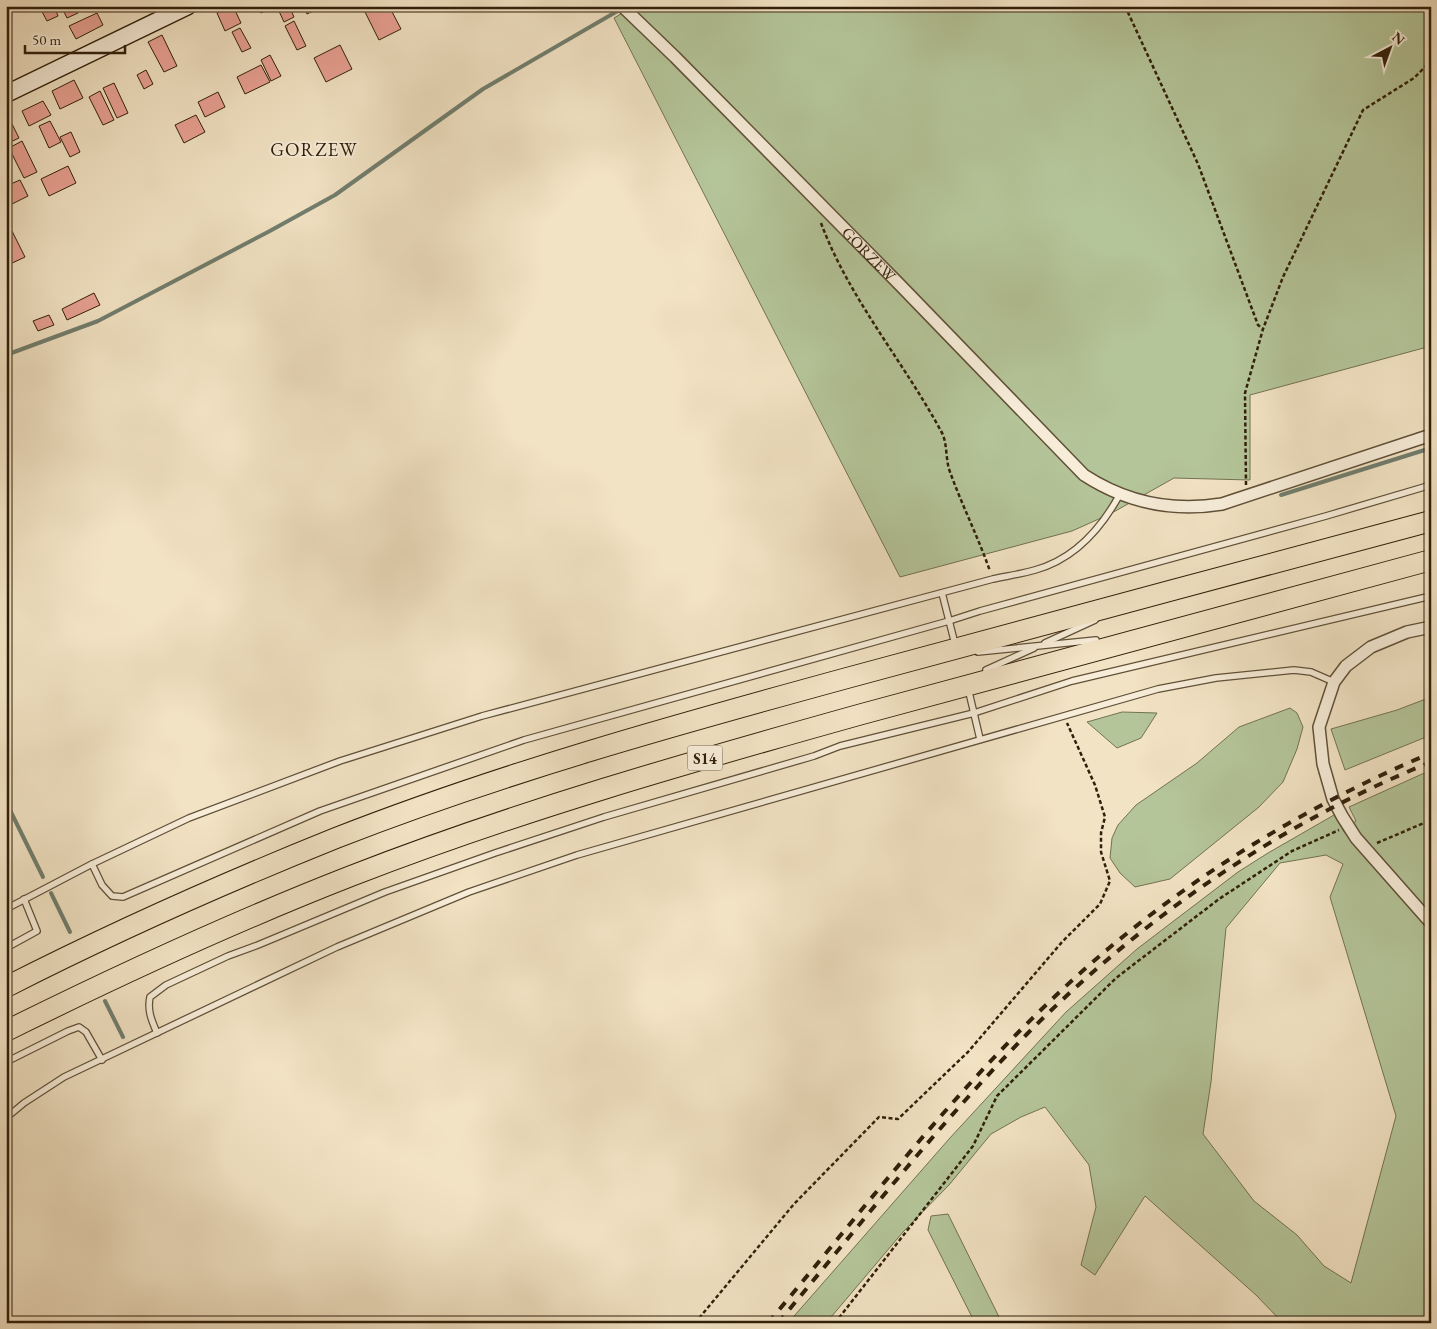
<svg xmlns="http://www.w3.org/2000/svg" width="1437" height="1329" font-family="'EB Garamond',serif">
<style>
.green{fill:#b4c599;stroke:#727252;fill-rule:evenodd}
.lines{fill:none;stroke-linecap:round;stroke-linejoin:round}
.stream{stroke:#717e6e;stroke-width:4}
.building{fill:#e9a193;stroke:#301f0a}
.lane-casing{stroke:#605038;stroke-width:8}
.street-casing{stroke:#605038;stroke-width:14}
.secondary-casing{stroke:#301f0a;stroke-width:19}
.highway-casing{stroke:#301f0a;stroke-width:22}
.path{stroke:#301f0a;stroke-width:2.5;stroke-dasharray:4 2.5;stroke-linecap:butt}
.lane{stroke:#f7edd9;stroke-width:5.5}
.street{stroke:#f7edd9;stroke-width:11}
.secondary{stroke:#f7edd9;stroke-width:16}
.highway{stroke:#f2e3c4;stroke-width:20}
.rail{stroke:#301f0a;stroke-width:4;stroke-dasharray:9 9;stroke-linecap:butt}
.labels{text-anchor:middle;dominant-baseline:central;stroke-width:4;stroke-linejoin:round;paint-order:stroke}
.shield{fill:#f7edd9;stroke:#6c5d48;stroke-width:1}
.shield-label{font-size:15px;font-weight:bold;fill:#301f0a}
.street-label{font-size:16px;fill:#301f0a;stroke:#f7edd9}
.quarter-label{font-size:19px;letter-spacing:1px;fill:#301f0a;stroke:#f7edd9}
</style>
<rect width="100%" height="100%" fill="#f2e3c4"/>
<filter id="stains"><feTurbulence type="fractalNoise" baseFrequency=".004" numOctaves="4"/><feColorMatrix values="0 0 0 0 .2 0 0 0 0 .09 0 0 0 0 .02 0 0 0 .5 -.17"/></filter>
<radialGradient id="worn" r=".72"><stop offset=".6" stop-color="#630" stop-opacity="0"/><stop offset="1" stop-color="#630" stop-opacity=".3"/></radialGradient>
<g class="green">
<path d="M 634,6 L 1431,6 L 1431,346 L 1250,395 L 1250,480 L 1174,478 L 1110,514 L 1072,531 L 900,577 L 614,18 Z"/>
<path d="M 1431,697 L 1431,735 L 1345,770 L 1331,729 L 1397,710 Z"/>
<path d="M 1290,708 L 1297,713 L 1303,727 L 1297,749 L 1283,782 L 1259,807 L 1170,879 L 1135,887 L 1120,873 L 1110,858 L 1112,838 L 1118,825 L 1136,805 L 1197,763 L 1239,727 Z"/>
<path d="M 1122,712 L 1157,713 L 1141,738 L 1117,748 L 1087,722 Z"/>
<path d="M 1431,770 L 1431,1323 L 1279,1323 L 1281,1321 L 1256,1295 L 1145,1196 L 1095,1275 L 1081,1265 L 1096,1207 L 1089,1165 L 1045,1107 L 1021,1117 L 991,1134 L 949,1185 L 903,1232 L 826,1323 L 788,1323 L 949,1139 L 1066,1012 L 1137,949 L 1238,872 L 1268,853 L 1334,815 L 1344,832 L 1363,854 L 1374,849 L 1352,824 L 1356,821 L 1349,807 ZM 1326,855 L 1343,864 L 1330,897 L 1396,1116 L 1351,1283 L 1324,1266 L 1297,1235 L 1254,1201 L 1203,1134 L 1211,1082 L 1226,928 L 1280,863 Z"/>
<path d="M 948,1214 L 1002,1323 L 975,1323 L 928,1230 L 931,1216 Z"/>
</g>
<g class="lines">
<g class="stream">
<path d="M 6,355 L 98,321 L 268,232 L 335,195 L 483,89 L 621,9"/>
<path d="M 1281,495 L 1431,448"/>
<path d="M 6,802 L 43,877"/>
<path d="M 51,893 L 70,932"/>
<path d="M 105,1001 L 123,1037"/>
</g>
</g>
<g class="building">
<path d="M 39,6 L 54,6 L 58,16 L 47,21 Z"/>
<path d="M 61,6 L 75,6 L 78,13 L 67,18 Z"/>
<path d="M 231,6 L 233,6 L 241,23 L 225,31 L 217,13 Z"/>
<path d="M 258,6 L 274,6 L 261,13 Z"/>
<path d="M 283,6 L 289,6 L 294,17 L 284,22 L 278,9 Z"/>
<path d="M 303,6 L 318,6 L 319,8 L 307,14 Z"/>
<path d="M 362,6 L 389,6 L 401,29 L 379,40 Z"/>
<path d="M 97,13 L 103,25 L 76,39 L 69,26 Z"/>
<path d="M 294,21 L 306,46 L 297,50 L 285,26 Z"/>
<path d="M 240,28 L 251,48 L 242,52 L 232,32 Z"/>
<path d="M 162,35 L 177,66 L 164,72 L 148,42 Z"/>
<path d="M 340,45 L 352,69 L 326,82 L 314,58 Z"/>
<path d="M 270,55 L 281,76 L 271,81 L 261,60 Z"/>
<path d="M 261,65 L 270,82 L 245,94 L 237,77 Z"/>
<path d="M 146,70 L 153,84 L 144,89 L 137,75 Z"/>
<path d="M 74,80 L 83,98 L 60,109 L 52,91 Z"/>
<path d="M 114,83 L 128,113 L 117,118 L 103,88 Z"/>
<path d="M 100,91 L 114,120 L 103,125 L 89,97 Z"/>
<path d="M 218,92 L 225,107 L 205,117 L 198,102 Z"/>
<path d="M 43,101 L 51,115 L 29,126 L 22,111 Z"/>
<path d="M 6,112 L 19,138 L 6,144 Z"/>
<path d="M 196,115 L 205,132 L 184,143 L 175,125 Z"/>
<path d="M 50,121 L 61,142 L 49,148 L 39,126 Z"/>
<path d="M 71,132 L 80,152 L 70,157 L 60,137 Z"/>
<path d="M 22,141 L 37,172 L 24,178 L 9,148 Z"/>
<path d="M 68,166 L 76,183 L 49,196 L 41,179 Z"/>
<path d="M 20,180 L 28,196 L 6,207 L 6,186 Z"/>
<path d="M 6,229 L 8,233 L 12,231 L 25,257 L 8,265 L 6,261 Z"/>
<path d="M 94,293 L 100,305 L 67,320 L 62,309 Z"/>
<path d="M 49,315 L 54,325 L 38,331 L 33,321 Z"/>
</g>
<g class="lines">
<defs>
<g id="lane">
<path d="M 942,593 L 955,644"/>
<path d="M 1045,643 L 1095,620"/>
<path d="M 978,652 L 1096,640"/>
<path d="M 986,670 L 1034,648"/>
<path d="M 968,688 L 980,739"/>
<path d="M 92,864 L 102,885 L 112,896 L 123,897 L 320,811 L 524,740 L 949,621 L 980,611 L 1326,516 L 1431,485"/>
<path d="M 6,909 L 92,864 L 189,818 L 340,761 L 482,716 L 993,579 C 1007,576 1021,574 1035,570 C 1075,559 1101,529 1120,494"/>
<path d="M 6,948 L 37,931 L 24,899"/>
<path d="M 157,1033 C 152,1021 147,1011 150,997 L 166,985 L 228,956 L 258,945 L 385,892 L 495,853 L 604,817 L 814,756 L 840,746 L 974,713 L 1072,681 L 1431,596"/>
<path d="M 6,1062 L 68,1031 L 79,1027 L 86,1032 L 102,1060"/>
<path d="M 6,1118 L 24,1103 L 64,1077 L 337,947 L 469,892 L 577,855 L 1158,689 L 1216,678 L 1294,670 L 1311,672 L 1334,682"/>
</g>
<g id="street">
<path id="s1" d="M 622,6 L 675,57 L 900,285 L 1084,475 C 1127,503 1172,512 1222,504 L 1431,435"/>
<path d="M 1431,627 L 1407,632 L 1371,647 L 1346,666 L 1334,682 L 1319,727 L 1323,764 L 1333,799 L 1342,816 L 1356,838 L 1431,923"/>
</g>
<path id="secondary" d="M 6,94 L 188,6"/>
<g id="highway">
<path d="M 6,987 C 114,932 224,883 336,838 C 502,773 675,725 847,678 C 1042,625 1236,573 1431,521"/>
<path d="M 6,1031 C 119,975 233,922 351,876 C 518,811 690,762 862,714 C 1051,661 1241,611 1431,560"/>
</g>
</defs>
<use href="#lane" class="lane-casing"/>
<use href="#street" class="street-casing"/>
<use href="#secondary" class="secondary-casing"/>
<use href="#highway" class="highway-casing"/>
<g class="path">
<path d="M 1125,6 L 1198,164 L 1258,325 L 1263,329"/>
<path d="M 821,223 C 849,298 903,361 941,431 C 948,443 945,459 950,472 C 962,505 978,537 990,571"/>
<path d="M 1246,485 L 1245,393 L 1263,329 L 1283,277 L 1363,110 L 1414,78 L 1431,61"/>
<path d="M 1377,843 L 1431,820"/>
<path d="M 695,1323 L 794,1204 L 879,1117 L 898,1119 L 968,1052 L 1062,942 L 1100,904 L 1110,881 L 1101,852 L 1101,833 L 1105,817 L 1095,785 L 1067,723"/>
<path d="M 835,1323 L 973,1146 L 997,1096 L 1116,978 L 1219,899 L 1292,851 L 1339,830"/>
</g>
<use href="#lane" class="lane"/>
<use href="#street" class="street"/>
<use href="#secondary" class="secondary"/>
<use href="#highway" class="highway"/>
<g class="rail">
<path d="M 768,1323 C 858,1216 945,1102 1046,1005 C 1157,897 1289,813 1431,753"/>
<path d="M 778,1323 C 859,1226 938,1125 1027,1034 C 1141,919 1280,823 1431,762"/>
</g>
</g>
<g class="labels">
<rect class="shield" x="687.5" y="745.5" width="35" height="25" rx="4"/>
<g class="shield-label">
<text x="705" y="758">S14</text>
</g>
<g class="street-label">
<text stroke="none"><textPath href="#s1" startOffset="350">GORZEW</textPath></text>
</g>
<g class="quarter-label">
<text x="314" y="149">GORZEW</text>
</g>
</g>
<rect width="1437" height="1329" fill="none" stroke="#f2e3c4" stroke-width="25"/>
<rect x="8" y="8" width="1422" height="1314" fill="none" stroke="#301f0a" stroke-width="2.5"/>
<rect x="12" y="12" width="1412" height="1304" fill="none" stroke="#301f0a"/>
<g transform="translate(1390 48) rotate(41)" stroke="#f7edd9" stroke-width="4" paint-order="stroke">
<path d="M0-4L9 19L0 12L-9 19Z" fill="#301f0a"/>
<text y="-8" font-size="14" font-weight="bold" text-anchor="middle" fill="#301f0a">N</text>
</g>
<path d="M25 45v8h100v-8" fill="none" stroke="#301f0a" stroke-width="2.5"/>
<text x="32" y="45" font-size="15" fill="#301f0a" stroke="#f7edd9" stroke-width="4" paint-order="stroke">50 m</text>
<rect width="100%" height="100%" filter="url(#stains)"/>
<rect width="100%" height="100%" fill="url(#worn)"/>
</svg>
